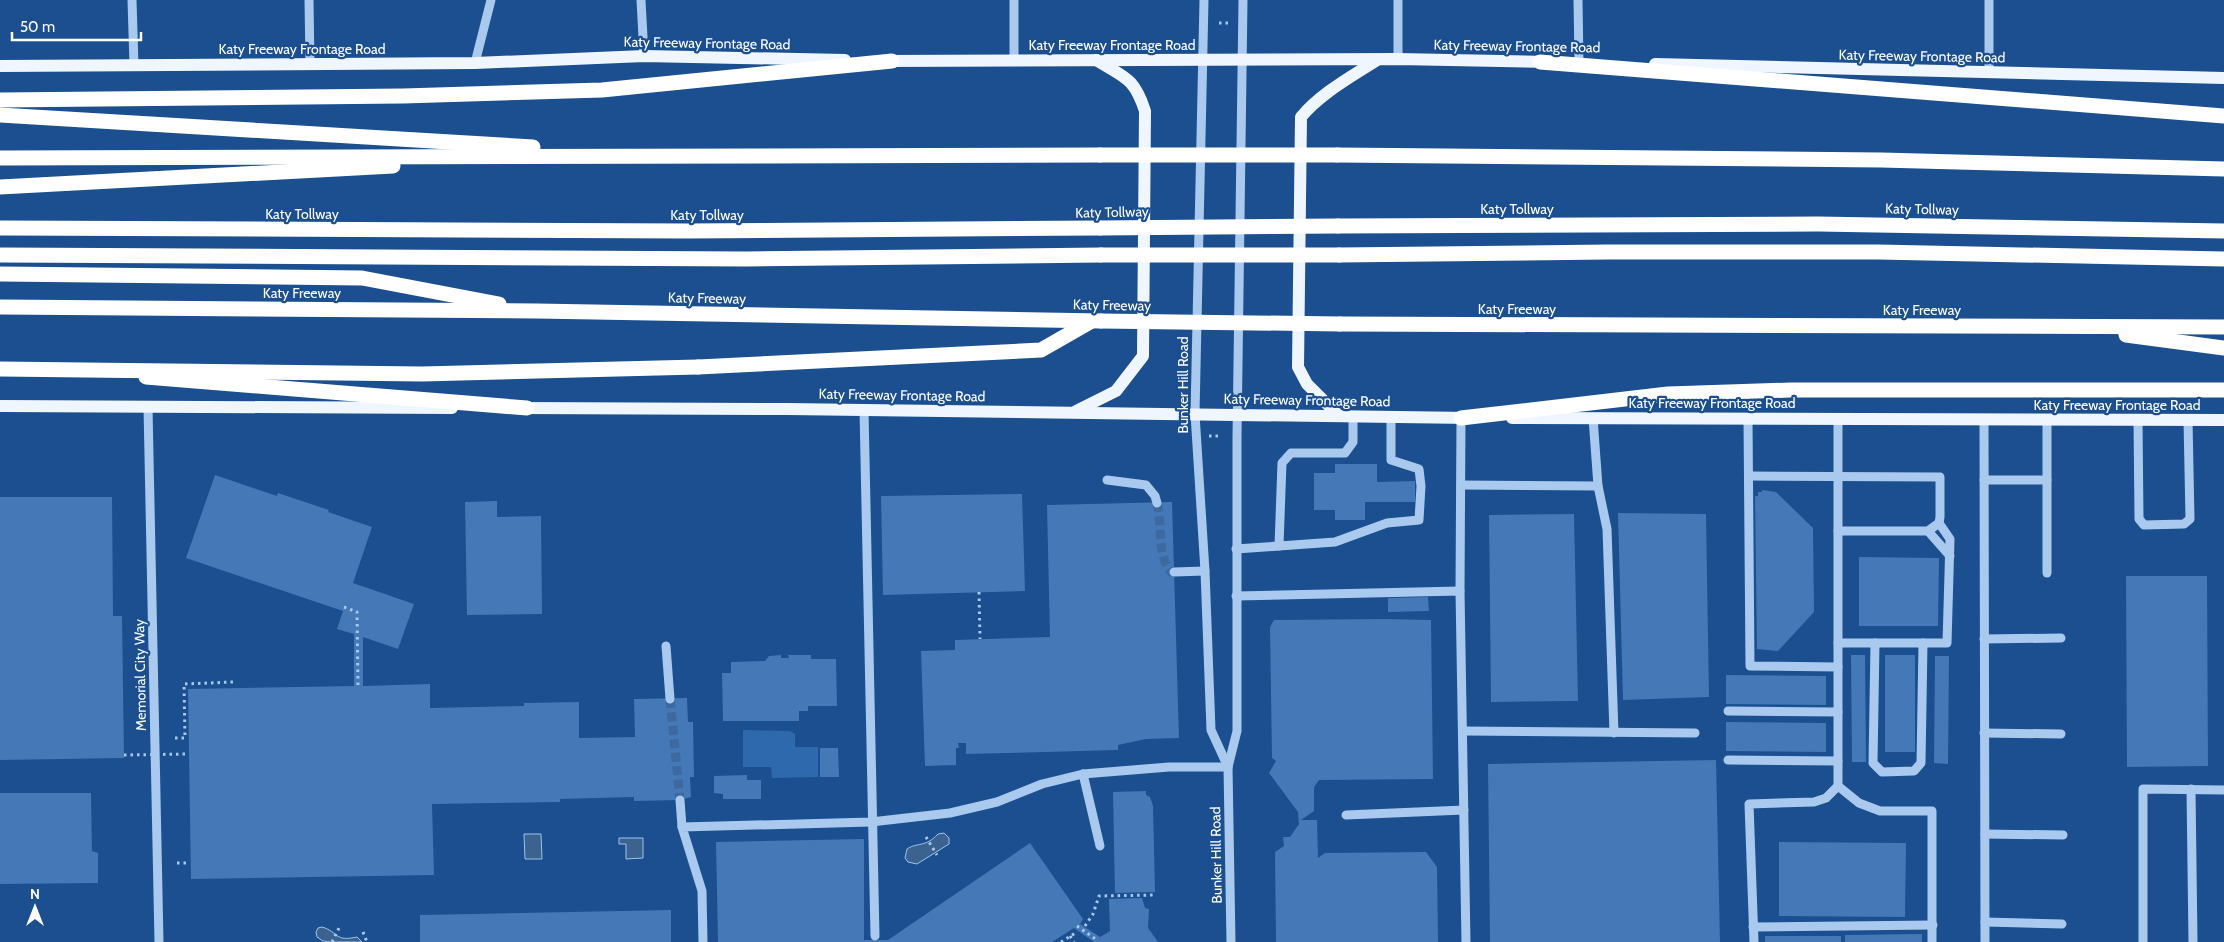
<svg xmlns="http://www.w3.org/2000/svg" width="2224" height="942" font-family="Cabin,sans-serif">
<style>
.green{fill:#2e69ad}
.water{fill:#3c6290;stroke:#9cc4f0}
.building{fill:#4478b7}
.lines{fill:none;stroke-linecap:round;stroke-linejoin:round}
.minor-tunnel{stroke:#3d69a0;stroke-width:9;stroke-dasharray:9 4.5;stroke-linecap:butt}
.path{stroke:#a9c9ee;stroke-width:3;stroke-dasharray:2.5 4;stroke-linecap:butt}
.minor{stroke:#a9c9ee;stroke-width:9}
.major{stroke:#f0f6ff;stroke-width:12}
.highway{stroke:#fff;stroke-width:15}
.path-bridge{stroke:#a9c9ee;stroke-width:3;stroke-dasharray:2.5 4;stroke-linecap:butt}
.highway-bridge{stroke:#fff;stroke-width:15}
.labels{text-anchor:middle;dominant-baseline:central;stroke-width:4.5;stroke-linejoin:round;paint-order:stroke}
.street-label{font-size:14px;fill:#fff;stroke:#1b4f8f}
</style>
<rect width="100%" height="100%" fill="#1b4f8f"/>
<path class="green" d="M 743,730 L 790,731 L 795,734 L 795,747 L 818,747 L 818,777 L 772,778 L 771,767 L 743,767 Z"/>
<g class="water">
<path d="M 944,833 L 949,838 L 949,844 L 917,864 L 908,862 L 905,858 L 907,849 C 917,842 925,848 938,834 Z"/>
<path d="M 524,834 L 541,834 L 542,859 L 525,859 Z"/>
<path d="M 619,838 L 643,838 L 643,858 L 626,859 L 626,844 L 619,844 Z"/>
<path d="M 322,927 C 339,932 334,942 357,937 L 362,942 L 331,942 L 323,941 L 317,937 L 316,932 L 318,928 Z"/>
</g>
<g class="building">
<path d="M 1335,464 L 1377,464 L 1377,482 L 1415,481 L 1415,502 L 1365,502 L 1365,520 L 1335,520 L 1335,510 L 1314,510 L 1314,473 L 1335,473 Z"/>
<path d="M 215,475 L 277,496 L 278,493 L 329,510 L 328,512 L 372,527 L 353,583 L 414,604 L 398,649 L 363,637 L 363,686 L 430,684 L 430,708 L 524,706 L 524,703 L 579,702 L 579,738 L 635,737 L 634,699 L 687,698 L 688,722 L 693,722 L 694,777 L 690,777 L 691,797 L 680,800 L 634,801 L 634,797 L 560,799 L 560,802 L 432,804 L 434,875 L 191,879 L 188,689 L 354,686 L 354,634 L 337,629 L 343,611 L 186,558 Z"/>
<path d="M 1762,490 L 1776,492 L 1813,528 L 1814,612 L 1778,651 L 1757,649 L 1755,496 L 1758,496 L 1758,492 L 1762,492 Z"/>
<path d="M 1022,494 L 1025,591 L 883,595 L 881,496 Z"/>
<path d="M 0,497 L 112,497 L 113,616 L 122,616 L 124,758 L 0,760 Z"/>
<path d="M 497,501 L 497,517 L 541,516 L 542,614 L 467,615 L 465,502 Z"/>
<path d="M 1172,502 L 1179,738 L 1146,739 L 1118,745 L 1118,750 L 966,754 L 966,743 L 958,743 L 959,748 L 956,748 L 956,765 L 925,766 L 921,651 L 955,650 L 955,640 L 1050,637 L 1047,505 Z"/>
<path d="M 1618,513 L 1706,514 L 1709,697 L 1623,700 Z"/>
<path d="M 1574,514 L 1578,701 L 1491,702 L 1489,515 Z"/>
<path d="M 1859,557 L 1939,558 L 1938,626 L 1859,626 Z"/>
<path d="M 2126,576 L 2207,576 L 2208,766 L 2127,767 Z"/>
<path d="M 1428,597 L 1429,611 L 1388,612 L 1388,598 Z"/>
<path d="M 1384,619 L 1431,620 L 1433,779 L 1319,780 L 1314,787 L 1314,811 L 1301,820 L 1317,820 L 1318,858 L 1325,853 L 1426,852 L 1437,867 L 1438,942 L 1276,942 L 1275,852 L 1284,846 L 1283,837 L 1290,837 L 1299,824 L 1298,812 L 1269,773 L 1276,761 L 1272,758 L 1270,627 L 1274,620 Z"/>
<path d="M 781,655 L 781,658 L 789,658 L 788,655 L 811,655 L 811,659 L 836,659 L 837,706 L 808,706 L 808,711 L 799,711 L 799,721 L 723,721 L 722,673 L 731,673 L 731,662 L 765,661 L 769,656 Z"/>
<path d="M 1851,655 L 1865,655 L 1866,762 L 1852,762 Z"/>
<rect x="1885" y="655" width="30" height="97"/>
<path d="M 1935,656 L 1949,656 L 1948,764 L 1934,763 Z"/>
<path d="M 1726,675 L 1826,676 L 1826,705 L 1726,704 Z"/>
<path d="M 1726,722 L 1826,723 L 1826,752 L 1726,751 Z"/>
<path d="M 820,748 L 838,748 L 839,777 L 820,777 Z"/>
<path d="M 1716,760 L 1720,942 L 1490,942 L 1488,764 Z"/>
<path d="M 747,775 L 747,780 L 761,780 L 761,799 L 723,799 L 723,794 L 714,793 L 714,776 Z"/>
<path d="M 1146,791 L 1146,795 L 1150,797 L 1153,806 L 1155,892 L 1115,893 L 1113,792 Z"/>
<path d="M 0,793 L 91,793 L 92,851 L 98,853 L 98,883 L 0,884 Z"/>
<path d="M 864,839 L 864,940 L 888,940 L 1030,843 L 1083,919 L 1080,924 L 1100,937 L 1102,936 L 1110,931 L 1109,899 L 1142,898 L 1145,908 L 1149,909 L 1148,928 L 1158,942 L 1094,942 L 1074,928 L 1052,942 L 718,942 L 716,842 Z"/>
<path d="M 1779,842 L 1906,843 L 1905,917 L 1779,916 Z"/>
<path d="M 671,910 L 671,942 L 420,942 L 420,915 Z"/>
<path d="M 1922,934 L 1922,942 L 1845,942 L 1845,935 Z"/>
<rect x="1765" y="936" width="76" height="6"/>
</g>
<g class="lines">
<g class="minor-tunnel">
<path d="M 1157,503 C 1163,525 1156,554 1171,572 L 1174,572"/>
<path d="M 670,699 L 680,800"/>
</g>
<g class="path">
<path d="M 1219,23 L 1231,23"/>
<path d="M 1209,436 L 1218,436"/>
<path d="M 979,592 L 980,639"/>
<path d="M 344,607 L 357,612 L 358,686"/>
<path d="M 175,738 L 185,738 L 184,684 L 233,682"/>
<path d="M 926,837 L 937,855"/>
<path d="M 177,863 L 189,863"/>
<path d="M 1085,926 L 1093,914 L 1099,896 L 1154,895"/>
<path d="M 363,932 L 367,942"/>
<path d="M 1070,936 L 1074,942"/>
<path d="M 332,942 L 339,928"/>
<path d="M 1061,942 L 1077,932"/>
</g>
<g class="minor">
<path d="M 132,0 L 134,65"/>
<path d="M 309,0 L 310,64"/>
<path d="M 641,0 L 644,56"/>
<path d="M 1204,0 L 1195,414 L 1205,571 L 1211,730 L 1228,767"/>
<path d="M 1398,0 L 1398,59"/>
<path d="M 1578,0 L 1579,63"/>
<path d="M 1989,0 L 1989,72"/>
<path d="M 1014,60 L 1014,0"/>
<path d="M 475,63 L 491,0"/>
<path d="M 148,407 L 159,942"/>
<path d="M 864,410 L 875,936"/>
<path d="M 1593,418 L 1598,486 L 1607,529 L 1614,733"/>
<path d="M 1748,419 L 1750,666 L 1838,667"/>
<path d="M 1984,419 L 1985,942"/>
<path d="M 2047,420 L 2047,573"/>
<path d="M 2138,420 L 2139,519 L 2144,525 L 2184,524 L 2190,519 L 2188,420"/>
<path d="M 1749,476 L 1940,477 L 1940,517 L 1939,523 L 1928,531 L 1838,531"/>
<path d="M 1107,480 L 1146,485 L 1155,496 L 1157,503"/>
<path d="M 1984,480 L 2047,480"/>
<path d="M 1461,485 L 1598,486"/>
<path d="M 1928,531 L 1950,556"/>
<path d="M 1279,546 L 1335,542 L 1387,523 L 1419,520 L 1421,486 L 1419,469 L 1391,460 L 1391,417"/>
<path d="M 1236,549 L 1279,546 L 1282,463 L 1291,453 L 1345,453 L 1353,442 L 1353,416"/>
<path d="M 1174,572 L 1205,571"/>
<path d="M 1460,591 L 1461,418"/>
<path d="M 1236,596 L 1460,591 L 1466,942"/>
<path d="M 1984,639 L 2061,638"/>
<path d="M 1838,643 L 1947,643 L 1950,539 L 1939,523"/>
<path d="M 1875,643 L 1873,763 L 1882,772 L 1914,771 L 1921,763 L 1923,643"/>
<path d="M 666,646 L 670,699"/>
<path d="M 1728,711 L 1838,712"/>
<path d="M 1463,731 L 1695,733"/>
<path d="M 1984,733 L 2061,734"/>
<path d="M 1728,760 L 1838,761"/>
<path d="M 1083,774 L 1100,846"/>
<path d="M 1838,786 L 1859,803 L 1880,811 L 1932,811 L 1932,942"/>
<path d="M 2191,789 L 2193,942"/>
<path d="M 680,800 L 682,827"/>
<path d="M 1346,815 L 1464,810"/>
<path d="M 1985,834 L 2063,835"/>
<path d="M 1985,922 L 2062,924"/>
<path d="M 1753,927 L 1933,925"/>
<path d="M 703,942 L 702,891 L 682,827 L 871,822 L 950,813 L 997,802 L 1042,784 L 1083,774 L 1169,767 L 1228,767"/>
<path d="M 1231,942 L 1228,767 L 1237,731 L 1237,437 L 1243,0"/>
<path d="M 1754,942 L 1749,804 L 1814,802 L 1826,798 L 1838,786 L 1838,419"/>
<path d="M 2143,942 L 2143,789 L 2224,790"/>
</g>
<g class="major">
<path d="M 882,61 L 1398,59 L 1550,62"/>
<path d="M 1655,64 L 2224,78"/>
<path d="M 0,66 L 475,63 L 644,56 L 845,60"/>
<path d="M 0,406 L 452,408"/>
<path d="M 517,408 L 787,409 L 1470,418"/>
<path d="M 1076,411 L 1116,391 L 1143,356 L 1145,111 C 1134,77 1125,78 1096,60"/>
<path d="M 1339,416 L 1307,384 L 1298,367 L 1301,117 C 1321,93 1351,77 1377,60"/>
<path d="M 1512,418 L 2224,420"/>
</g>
<g class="highway">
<path d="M 1540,62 L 2224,116"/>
<path d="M 0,100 L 403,96 L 602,90 L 892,61"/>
<path d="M 0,115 L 533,147"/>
<path d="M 1337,155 L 1881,160 L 2224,169"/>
<path d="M 0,158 L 1100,155"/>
<path d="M 0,187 L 393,166"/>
<path d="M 1338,226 L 1818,224 L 2224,231"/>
<path d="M 0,228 L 687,231 L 1100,228"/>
<path d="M 0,255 L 747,259 L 1101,255"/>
<path d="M 1339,255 L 1608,252 L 1878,252 L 2224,259"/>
<path d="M 0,274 L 362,278 L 499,304"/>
<path d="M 0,307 L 537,311 L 1101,321"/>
<path d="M 1340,324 L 2224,327"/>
<path d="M 2126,335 L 2224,348"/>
<path d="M 698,367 L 1041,350 L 1090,322"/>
<path d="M 146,377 L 527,408"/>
<path d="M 1461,418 L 1668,394 L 1790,390 L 2224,390"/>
</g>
<g class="path-bridge">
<path d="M 124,755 L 188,754"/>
<path d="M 1077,926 L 1097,940"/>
</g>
<g class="highway-bridge">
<path d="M 1100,155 L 1337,155"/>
<path d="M 1100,228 L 1338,226"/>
<path d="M 1101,255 L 1339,255"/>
<path d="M 1101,321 L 1340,324"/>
<path d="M 0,369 L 422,374 L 698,367"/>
</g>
</g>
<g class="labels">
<g class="street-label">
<text transform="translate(707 43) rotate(1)">Katy Freeway Frontage Road</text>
<text x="1112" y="45">Katy Freeway Frontage Road</text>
<text transform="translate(1517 46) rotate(1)">Katy Freeway Frontage Road</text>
<text x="302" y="49">Katy Freeway Frontage Road</text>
<text transform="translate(1922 56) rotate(1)">Katy Freeway Frontage Road</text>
<text x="1517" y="209">Katy Tollway</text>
<text transform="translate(1922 209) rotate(1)">Katy Tollway</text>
<text transform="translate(1112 212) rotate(-1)">Katy Tollway</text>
<text x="302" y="214">Katy Tollway</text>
<text x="707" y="215">Katy Tollway</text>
<text x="302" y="293">Katy Freeway</text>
<text transform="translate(707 298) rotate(1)">Katy Freeway</text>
<text transform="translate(1112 305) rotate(1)">Katy Freeway</text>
<text x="1517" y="309">Katy Freeway</text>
<text x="1922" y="310">Katy Freeway</text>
<text transform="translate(1183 385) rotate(-90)">Bunker Hill Road</text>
<text transform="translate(902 395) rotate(1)">Katy Freeway Frontage Road</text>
<text transform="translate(1307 400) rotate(1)">Katy Freeway Frontage Road</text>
<text x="1712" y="403">Katy Freeway Frontage Road</text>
<text x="2117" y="405">Katy Freeway Frontage Road</text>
<text transform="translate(140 675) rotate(-91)">Memorial City Way</text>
<text transform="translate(1216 855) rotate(-91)">Bunker Hill Road</text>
</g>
</g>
<g transform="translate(35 907)" stroke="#1b4f8f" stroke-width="4" paint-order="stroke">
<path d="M0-4L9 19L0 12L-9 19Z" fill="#ffffff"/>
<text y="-8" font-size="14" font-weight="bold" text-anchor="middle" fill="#ffffff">N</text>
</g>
<path d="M12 32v8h129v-8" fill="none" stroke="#ffffff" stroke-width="2.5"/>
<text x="20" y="32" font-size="15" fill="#ffffff" stroke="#1b4f8f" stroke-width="4" paint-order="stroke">50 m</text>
</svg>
